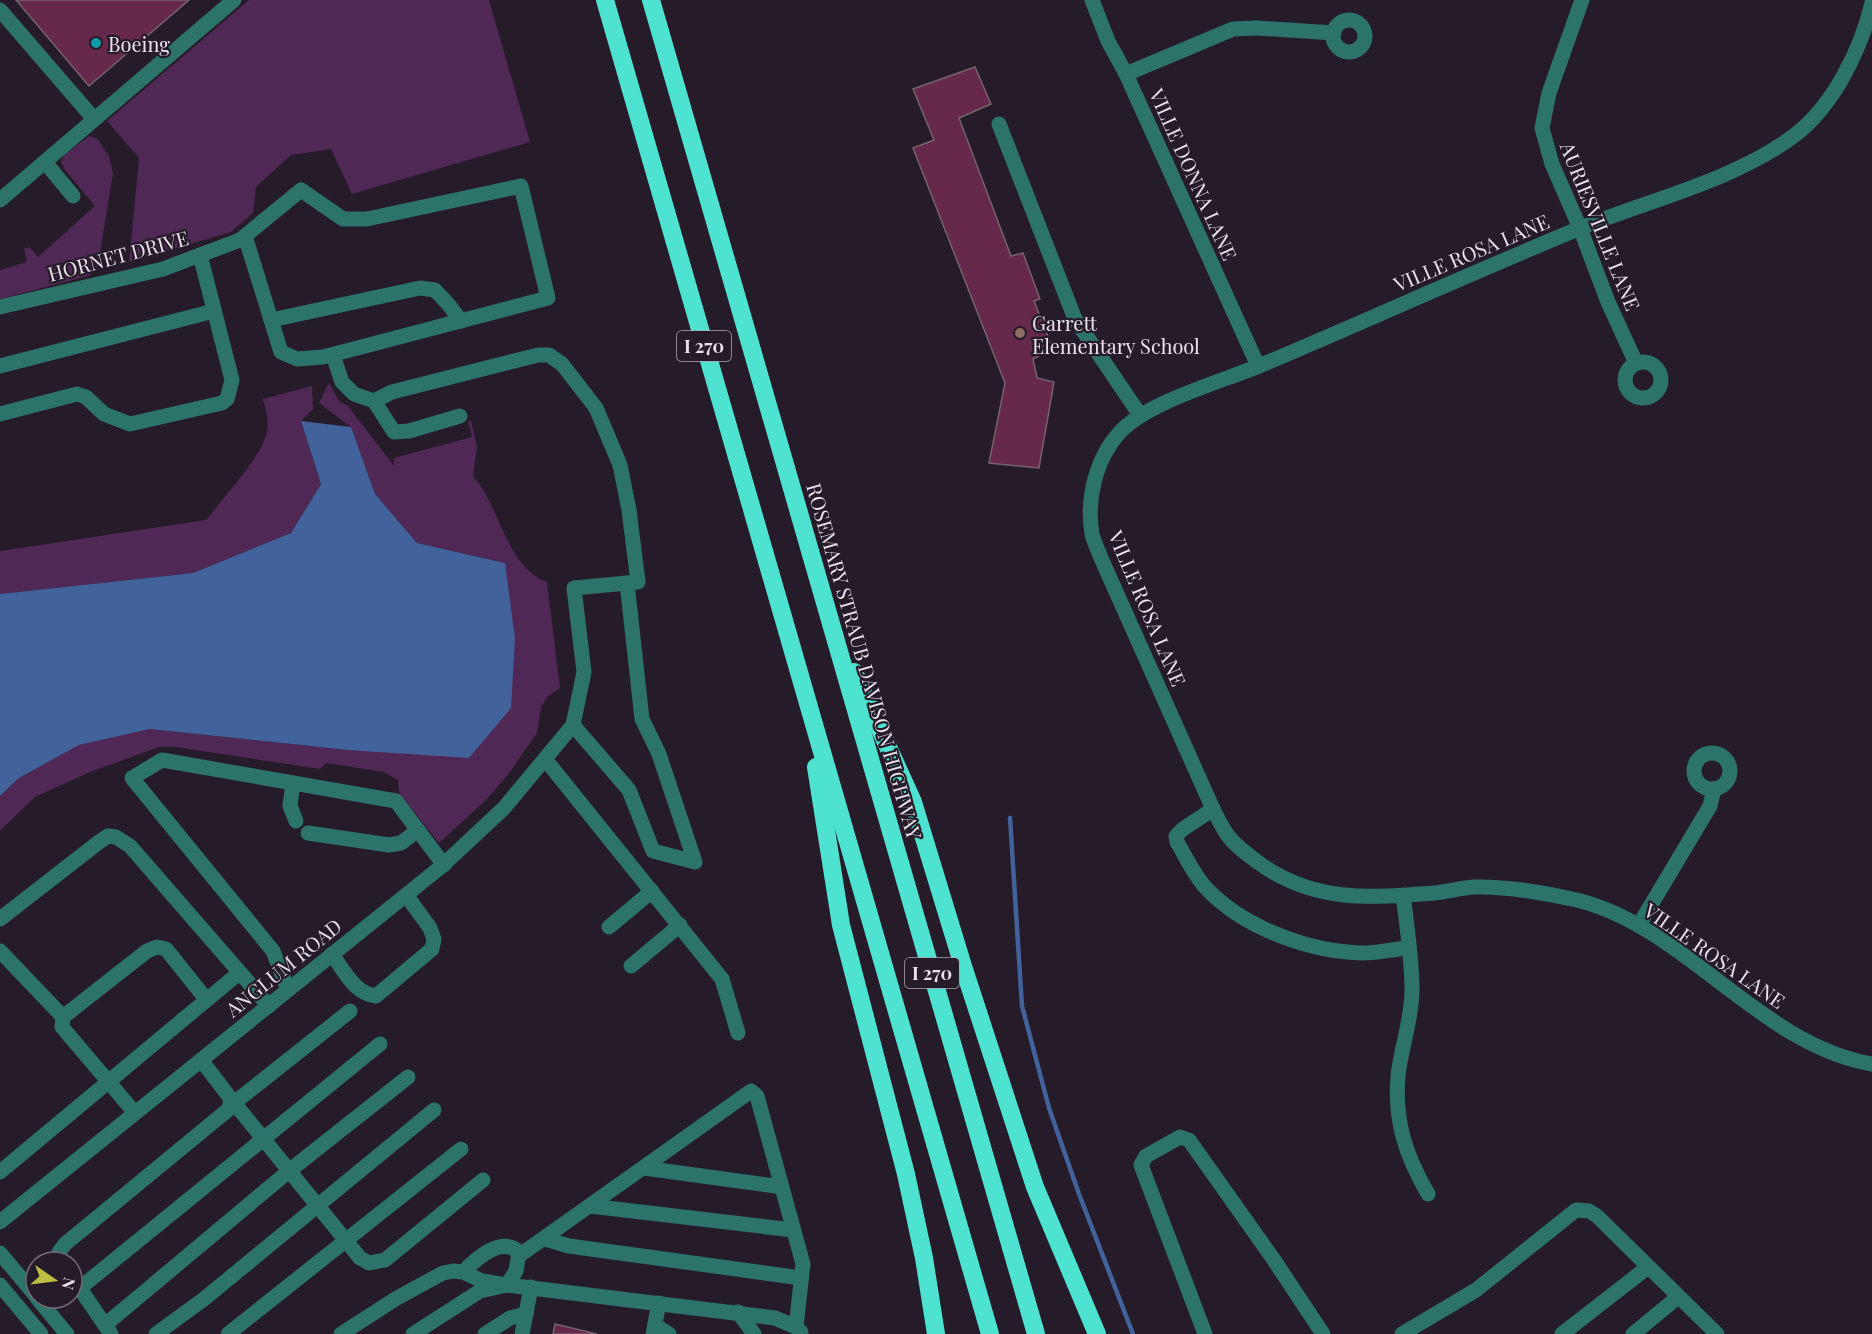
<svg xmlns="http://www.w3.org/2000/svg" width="1872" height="1334" font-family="'Playfair Display',serif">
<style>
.green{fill:#4f2856}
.water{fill:#42629b}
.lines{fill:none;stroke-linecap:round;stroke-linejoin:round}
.stream{stroke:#42629b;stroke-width:4.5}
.building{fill:#66294c;stroke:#75626b;stroke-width:1.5}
.minor{stroke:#2c736a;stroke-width:15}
.highway{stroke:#4ee2d0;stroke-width:18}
.culture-dot{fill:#0f9aa8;stroke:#261b28;stroke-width:2}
.education-dot{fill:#8d6e63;stroke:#261b28;stroke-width:2}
.labels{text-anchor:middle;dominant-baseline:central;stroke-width:4.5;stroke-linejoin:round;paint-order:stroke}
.shield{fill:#261b28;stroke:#aea6b0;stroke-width:1.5}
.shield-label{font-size:18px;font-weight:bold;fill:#e9e1ea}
.poi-label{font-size:20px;fill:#e9e1ea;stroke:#261b28;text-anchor:start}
.street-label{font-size:20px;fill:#e9e1ea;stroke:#261b28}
</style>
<rect width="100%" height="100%" fill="#261b28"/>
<g class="green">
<path d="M 249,0 L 489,0 L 530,142 L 352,194 L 331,149 L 291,155 L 256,187 L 253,213 L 231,232 L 129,262 L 139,158 L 107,121 Z"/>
<path d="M 89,136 L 97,138 L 109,156 L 113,173 L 98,266 L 96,271 L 88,276 L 0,299 L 0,270 L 27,262 L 24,249 L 29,247 L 38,257 L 95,206 L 65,170 L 61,162 L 64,155 Z"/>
<path d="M 329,383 L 339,401 L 348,406 L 394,466 L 394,458 L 472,437 L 468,421 L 471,421 L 477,447 L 473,476 C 501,507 505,566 547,582 L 560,688 L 548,696 L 541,707 L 537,733 L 510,772 L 487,799 L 439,843 L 399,793 L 398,780 L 384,772 L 326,763 L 320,769 L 176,747 L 159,747 L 90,772 L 35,797 L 0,831 L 0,796 L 19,778 L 79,745 L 150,729 L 348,750 L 505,563 L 417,543 L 375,494 L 351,427 L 319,403 Z"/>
<path d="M 312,386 L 313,409 L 301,421 L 321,484 L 291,533 L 193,573 L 0,594 L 0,551 L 206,520 C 222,499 263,455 267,432 C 269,420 266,410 263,399 Z"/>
</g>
<path class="water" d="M 301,421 L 351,427 L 375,494 L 417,543 L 505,563 L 515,639 L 511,708 L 469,758 L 348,750 L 150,729 L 79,745 L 19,778 L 0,796 L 0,594 L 193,573 L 291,533 L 321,484 Z"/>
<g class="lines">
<path class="stream" d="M 1010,818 L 1022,1006 L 1049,1108 L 1079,1194 L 1133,1334"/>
</g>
<g class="building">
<path d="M 16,0 L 189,0 L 89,86 Z"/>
<path d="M 975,67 L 991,104 L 959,118 L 1011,256 L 1023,253 L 1040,299 L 1034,301 L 1053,349 L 1033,359 L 1037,378 L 1054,382 L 1039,468 L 989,463 L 1005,383 L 913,148 L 934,140 L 913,89 Z"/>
<path d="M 555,1324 L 597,1334 L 553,1334 Z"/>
</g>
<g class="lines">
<g class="minor">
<path d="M 1092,0 L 1108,41 L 1126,74 L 1258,366"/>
<path d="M 1582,0 L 1549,93 L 1542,128 L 1552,164 L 1580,228 L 1608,302 L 1636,363"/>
<path d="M 1872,3 C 1861,49 1834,105 1795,135 C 1734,181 1648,200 1578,229 C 1471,273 1366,321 1259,366 C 1220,382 1148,402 1120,432 C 1096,458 1086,499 1092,534 C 1094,542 1098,550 1101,558 L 1213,809 C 1217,817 1221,825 1226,833 C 1234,845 1248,855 1259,863 C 1314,903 1370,898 1434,893 C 1447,892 1460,888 1474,887 C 1508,886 1544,893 1577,900 C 1686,927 1760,1045 1872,1064"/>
<path d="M 0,10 L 94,119"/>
<circle cx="1349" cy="36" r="16"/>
<path d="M 1126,74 L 1233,29 L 1257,28 L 1334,33"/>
<path d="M 999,124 L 1075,319 L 1140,415"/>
<path d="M 45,162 L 73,196"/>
<path d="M 0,200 L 234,0"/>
<path d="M 0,307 L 163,269 L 240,240 L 301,190 L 343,219 L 367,219 L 521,186 L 548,298 L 323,357 L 297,359 L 281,352 L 245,236"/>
<path d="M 271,320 L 420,288 L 435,290 L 449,305 L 461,321"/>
<path d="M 333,355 L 342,382 L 354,394 L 374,401 L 394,432 L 409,431 L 460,416"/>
<circle cx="1643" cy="380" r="18"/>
<path d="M 0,366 L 214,311"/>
<path d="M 0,414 L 77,394 L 86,397 L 104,414 L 130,424 L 222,403 L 227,399 L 232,380 L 200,255"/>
<path d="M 573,725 L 629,790 L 653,851 L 695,862 L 659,754 L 642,719 L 627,583"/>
<circle cx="1712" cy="771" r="18"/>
<path d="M 545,759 L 722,979 L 738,1033"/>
<path d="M 293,783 L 290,806 L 296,821"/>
<path d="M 1213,809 L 1183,829 L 1176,836 L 1177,842 C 1186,857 1195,877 1207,889 C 1244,928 1310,952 1363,953 C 1378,953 1394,949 1409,948"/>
<path d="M 308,833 L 389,845 L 401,843 L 418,830"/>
<path d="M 1403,895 C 1407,926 1412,959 1412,990 C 1412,1020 1401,1047 1398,1076 C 1394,1121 1406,1156 1428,1194"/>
<path d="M 0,919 L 99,842 L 108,836 L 116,837 L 130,846 L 269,1006"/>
<path d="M 1639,925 L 1710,806 L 1714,789"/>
<path d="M 609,927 L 652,891"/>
<path d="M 0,951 L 63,1017"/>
<path d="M 332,954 C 344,971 355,994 376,996 L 432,949 L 434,939 L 430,928 L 406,895"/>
<path d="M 631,966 L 680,925"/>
<path d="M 288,990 L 273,951 L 132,778 L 162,760 L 396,801 L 444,865"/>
<path d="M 231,1099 L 360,1258 L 369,1263 L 385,1260 L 483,1180"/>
<path d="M 234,1103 L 350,1011"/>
<path d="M 135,1113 L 62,1027 L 63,1017 L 147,951 L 157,947 L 166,949 L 206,999"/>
<path d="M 644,1168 L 782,1187"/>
<path d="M 0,1172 L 239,973"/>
<path d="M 590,1206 L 793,1230"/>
<path d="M 0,1222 L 442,866 L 504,808 L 573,725 L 584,672 L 574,588 L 638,582 L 629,510 L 620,465 L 596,408 L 562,364 L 549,355 L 538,355 L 392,392 L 374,401"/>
<path d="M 545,1239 L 569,1246 L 801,1278"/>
<path d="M 0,1253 L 36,1296"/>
<path d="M 520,1255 L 751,1091 L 757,1096 L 803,1264 L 796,1327"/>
<path d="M 62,1262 L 59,1252 L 65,1244 L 229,1109 L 231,1099 L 201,1060"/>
<path d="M 72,1277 L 111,1334"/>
<path d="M 0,1285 L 41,1334"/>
<path d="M 80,1288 L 380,1044"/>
<path d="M 37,1298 L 67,1334"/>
<path d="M 738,1312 L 754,1334"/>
<path d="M 105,1325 L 289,1171 L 408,1077"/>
<path d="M 655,1325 L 669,1334"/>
<path d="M 156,1334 L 204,1299 L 434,1110"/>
<path d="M 228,1334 L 461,1149"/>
<path d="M 341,1334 L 397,1298 L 443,1273 L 453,1271 L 463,1272 L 482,1281 L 507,1285 L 516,1271 L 519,1252 C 501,1236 477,1258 463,1272"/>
<path d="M 413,1334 L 480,1291 L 507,1285 L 775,1318 L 796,1327 L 801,1332"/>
<path d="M 485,1334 L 510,1318 L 526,1314"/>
<path d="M 522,1334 L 531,1287"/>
<path d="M 653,1334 L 659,1303"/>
<path d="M 1205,1334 L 1141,1165 L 1146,1156 L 1180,1137 L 1189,1140 L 1274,1260 L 1323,1334"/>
<path d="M 1402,1334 L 1476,1290 L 1576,1210 L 1589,1211 L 1597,1216 L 1717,1334"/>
<path d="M 1562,1334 L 1648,1267"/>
<path d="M 1633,1334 L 1678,1297"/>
</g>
<g class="highway">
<path d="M 605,0 L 990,1334"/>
<path d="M 651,0 L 1036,1334"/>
<path d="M 854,672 L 913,802 L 963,966 L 1035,1187 L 1097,1334"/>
<path d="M 816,767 L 841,925 L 906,1174 L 924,1258 L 936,1334"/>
</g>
</g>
<circle class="culture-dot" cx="96" cy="43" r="6"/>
<circle class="education-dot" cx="1020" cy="333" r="6"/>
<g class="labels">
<g class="shield">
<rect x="677" y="331" width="54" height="30" rx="4.5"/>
<rect x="905" y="958" width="54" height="30" rx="4.5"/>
</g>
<g class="shield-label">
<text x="704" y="346">I 270</text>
<text x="932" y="973">I 270</text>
</g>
<g class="poi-label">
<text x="108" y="43">Boeing</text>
<text x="1032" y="322">Garrett<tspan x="1032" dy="23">Elementary School</tspan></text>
</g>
<g class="street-label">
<text transform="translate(1194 174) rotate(66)">VILLE DONNA LANE</text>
<text transform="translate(1601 226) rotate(68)">AURIESVILLE LANE</text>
<text transform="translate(1471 252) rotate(-23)">VILLE ROSA LANE</text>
<text transform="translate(118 255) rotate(-15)">HORNET DRIVE</text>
<text transform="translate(1148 608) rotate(67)">VILLE ROSA LANE</text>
<text transform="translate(865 661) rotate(74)">ROSEMARY STRAUB DAVISON HIGHWAY</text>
<text transform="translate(1715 955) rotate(35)">VILLE ROSA LANE</text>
<text transform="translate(283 967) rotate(-39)">ANGLUM ROAD</text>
</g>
</g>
<g transform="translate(54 1280) rotate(104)"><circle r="28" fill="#261b28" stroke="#746a76" stroke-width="1.5"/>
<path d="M0-4.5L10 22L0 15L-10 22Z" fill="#bcbf44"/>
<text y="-9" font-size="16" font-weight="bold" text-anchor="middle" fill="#e9e1ea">N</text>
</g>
</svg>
